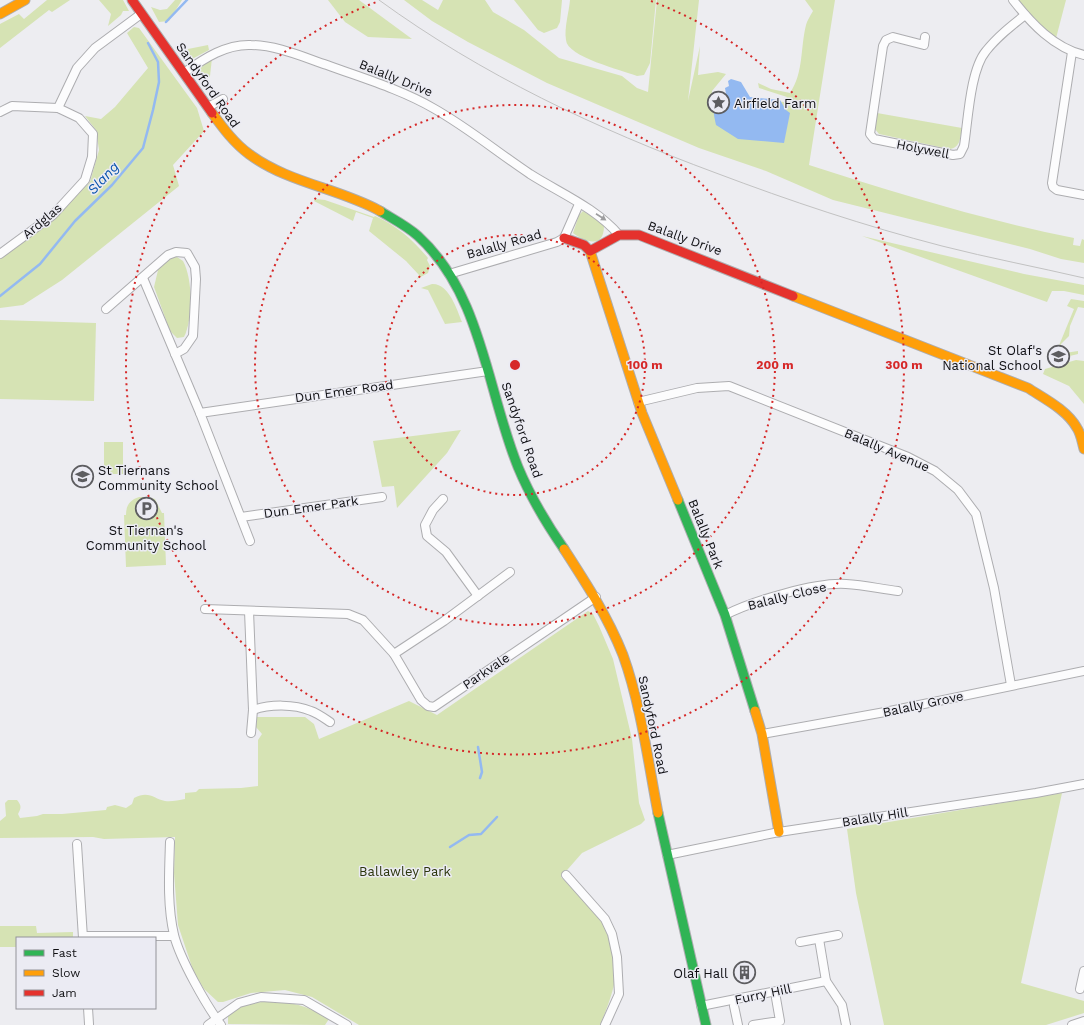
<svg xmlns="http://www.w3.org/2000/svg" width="1084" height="1025" font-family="'Work Sans',sans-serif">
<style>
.green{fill:#d6e3b4}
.water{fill:#93b9f1}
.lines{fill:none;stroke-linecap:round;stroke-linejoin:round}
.stream{stroke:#93b9f1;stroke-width:2.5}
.street-casing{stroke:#adadb0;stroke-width:10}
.fast-casing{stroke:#adadb0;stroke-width:11}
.slow-casing{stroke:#adadb0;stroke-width:11}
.jam-casing{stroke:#adadb0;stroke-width:11}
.street{stroke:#fcfcfd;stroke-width:8}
.fast{stroke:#30b455;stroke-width:9}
.slow{stroke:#ff9f0a;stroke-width:9}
.jam{stroke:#e5322d;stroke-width:9}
.tram{stroke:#c2c2c2;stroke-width:1}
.oneway{fill:#9d9d9f}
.ring{fill:none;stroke:#d62828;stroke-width:2;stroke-dasharray:2 4}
.labels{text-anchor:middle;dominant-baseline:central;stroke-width:3;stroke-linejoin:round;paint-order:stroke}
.street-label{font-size:13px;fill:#0f0f12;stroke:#ebebf3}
.poi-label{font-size:13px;fill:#0f0f12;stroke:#ebebf3;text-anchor:start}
.park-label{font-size:13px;fill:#2c360c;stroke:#ebebf3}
.water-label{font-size:14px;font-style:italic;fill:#0652ac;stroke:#ebebf3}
.centre{fill:#d62828;stroke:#ebebf3;stroke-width:2}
.ring-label{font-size:12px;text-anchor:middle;font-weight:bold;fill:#d62828;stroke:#ebebf3;stroke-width:3;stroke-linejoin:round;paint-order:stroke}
</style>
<rect width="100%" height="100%" fill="#ededf1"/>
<g class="green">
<path d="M 47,0 L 70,0 L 52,12 L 49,10 L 0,48 L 0,24 L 19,14 L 24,19 Z"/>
<path d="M 99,0 L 123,0 L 129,11 L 123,11 L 121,15 L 108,26 L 111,14 Z"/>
<path d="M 175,0 L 182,0 L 169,21 L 159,22 L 151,7 L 160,10 L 167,9 Z"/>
<path d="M 328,0 L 359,0 L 412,39 L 368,37 L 345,22 Z"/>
<path d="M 404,0 L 422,0 L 438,10 L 443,0 L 485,0 L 493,12 L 524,30 L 559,58 L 622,76 L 637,88 L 648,92 L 657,0 L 699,0 L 688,101 L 700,46 L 698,75 L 718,72 L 726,74 L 712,91 L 711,111 L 735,126 L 775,101 L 784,102 L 787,97 L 759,88 L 758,83 L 771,89 L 790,93 C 804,72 800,49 806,25 C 807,21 810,16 813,11 L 805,0 L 835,0 L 809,165 C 896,193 984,220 1074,238 L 1073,245 L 1080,246 L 1082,239 L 1084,240 L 1084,263 L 1061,259 L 1030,249 L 833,200 L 766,171 L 699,148 L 547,83 L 468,42 L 432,21 Z"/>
<path d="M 514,0 L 562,0 L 560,22 L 557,28 L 544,33 L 538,30 Z"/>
<path d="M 570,0 L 656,0 L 650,63 L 644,75 L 637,76 C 622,70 567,57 566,40 C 564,28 569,12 570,0 Z"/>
<path d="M 1013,0 L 1066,0 L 1055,42 Z"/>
<path d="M 134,27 L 139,28 L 197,108 L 204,131 L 173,165 L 179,186 L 62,280 L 23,305 L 0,308 L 0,259 L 54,218 L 90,182 L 99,150 L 96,130 L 85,116 L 101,119 L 115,107 L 148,68 L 127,33 Z"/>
<path d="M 208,45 L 209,50 L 192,59 L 187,53 L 188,49 Z"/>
<path d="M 212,58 L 210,76 L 205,81 L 199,68 Z"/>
<path d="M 877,113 L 962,128 C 960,137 961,148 949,149 L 879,134 L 875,129 Z"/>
<path d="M 315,199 L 325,200 L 374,217 L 375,216 C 396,225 413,240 428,258 L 427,260 L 430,266 L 428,273 L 417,279 L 419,275 L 406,261 L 369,231 L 373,218 L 356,212 L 353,221 L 314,201 Z"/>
<path d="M 583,211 L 598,220 L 604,226 C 604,249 585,242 573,233 L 579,215 Z"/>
<path d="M 862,236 L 1024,274 L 1084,285 L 1084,295 L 1064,291 L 1052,291 L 1047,302 Z"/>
<path d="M 177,257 L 183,261 C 193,279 193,319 184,337 L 177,338 L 170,331 L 154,287 L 159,266 L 170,258 Z"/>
<path d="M 432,284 C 449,283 457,310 462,322 L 445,324 L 428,290 L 421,288 Z"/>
<path d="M 1071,299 L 1084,301 L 1084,308 L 1078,307 L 1070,326 L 1069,336 L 1061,344 L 1058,354 L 1078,351 L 1078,354 L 1053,360 L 1074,309 L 1067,306 Z"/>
<path d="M 0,320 L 96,323 L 94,401 L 0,399 Z"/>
<path d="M 1076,360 L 1084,361 L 1084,404 L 1069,386 L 1043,374 L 1045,369 Z"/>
<path d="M 461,430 L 447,453 L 397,508 L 394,486 L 382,487 L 373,441 Z"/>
<rect x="104" y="442" width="19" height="32"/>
<path d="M 139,497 L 148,497 L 155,499 L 162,513 L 164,513 L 166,565 L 126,567 L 124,515 L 126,515 C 126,505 130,500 139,497 Z"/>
<path d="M 588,611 L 593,614 L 599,626 L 613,659 L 632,739 L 639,803 L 645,820 L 641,824 L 582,853 L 561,877 C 573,889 588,901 597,914 C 609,930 617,959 615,979 C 614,990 605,1014 600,1025 L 359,1025 L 312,997 L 285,990 L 251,993 L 223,1002 L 218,1002 L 204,989 L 194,973 L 178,925 L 174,873 L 175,837 L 104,839 L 93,837 L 0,838 L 0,821 L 6,816 L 5,803 L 8,800 L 17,800 C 22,806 21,808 18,814 L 20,818 L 37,816 L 43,814 L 62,814 L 106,810 L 107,807 L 115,805 L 126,808 L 132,804 L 134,798 C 149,790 154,799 165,801 C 171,802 179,800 185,799 L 185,793 L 196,792 L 199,789 L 241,788 L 258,786 L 258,740 L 262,734 L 256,727 L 257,717 L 305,717 L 314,724 L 319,739 L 409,701 L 437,715 Z"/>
<path d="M 1062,793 L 1021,983 L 1084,1001 L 1084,1013 L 1046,1025 L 884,1025 L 856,893 L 847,829 Z"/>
<path d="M 0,926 L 36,926 L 37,933 L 73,932 L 73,938 L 17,938 L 17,947 L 0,947 Z"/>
<path d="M 266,1001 C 295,1003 304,1004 329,1019 L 325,1025 L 228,1024 L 228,1015 C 237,1005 253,1004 266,1001 Z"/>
</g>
<path class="water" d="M 731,79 L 741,82 L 750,97 L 780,100 L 786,110 L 790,113 L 784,143 L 738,139 L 716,125 C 713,111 711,105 722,94 L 726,94 L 725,88 L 729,86 L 728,81 Z"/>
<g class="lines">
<g class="stream">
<path d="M 166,22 L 187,0"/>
<path d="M 0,296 L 40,264 L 75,221 L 112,185 L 143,148 L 153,110 L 159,82 L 158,62 L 148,43"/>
<path d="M 478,747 L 482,772 L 480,778"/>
<path d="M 450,847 L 469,835 L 481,834 L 497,817"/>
</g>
<defs>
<g id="street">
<path d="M 1013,0 C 1031,23 1054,48 1084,55"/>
<path d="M 925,37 L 924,45 L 893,37 L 886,40 L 883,46 L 870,134 L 874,139 L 953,155 L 960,154 L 964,146 C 968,121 970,70 986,51 C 997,37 1011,26 1025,15"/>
<path d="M 1072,52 L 1052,183 L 1053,187 L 1057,190 L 1084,195"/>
<path d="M 185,72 C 205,58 226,44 251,45 C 276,45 303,57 327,65 C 362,78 400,89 433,108 C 467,127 497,152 530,174 C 560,193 596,208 619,235"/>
<path d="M 208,107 L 223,99"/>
<path d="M 58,108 L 77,68 L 95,48 L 141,14"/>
<path d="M 0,112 L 12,106 L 58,108 L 79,118 L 93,134 L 92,157 L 85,180 L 53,215 L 0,254"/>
<path d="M 449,274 L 557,242 L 564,238 L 579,204"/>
<path d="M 143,278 L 200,413 L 250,541"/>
<path d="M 106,309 L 168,255 L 176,252 L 187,253 L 195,267 L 196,279 L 193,336 L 184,349 L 175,354"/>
<path d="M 638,402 L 697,388 L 729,386 L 908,457 L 935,471 L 958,490 L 976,514 L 994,588 L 1011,685"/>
<path d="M 200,413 L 488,371"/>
<path d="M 443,499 L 433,510 L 425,525 L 427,536 L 446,552 L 478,596"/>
<path d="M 241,517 L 382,497"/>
<path d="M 205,609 L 348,614 L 363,620 L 394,654 L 421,700 L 428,706 L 434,707 L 596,597"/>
<path d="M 249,611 L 253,710 L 251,733"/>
<path d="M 725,615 C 752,601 816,582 846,584 C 864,585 881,589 898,591"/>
<path d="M 394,654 L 444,621 L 510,572"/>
<path d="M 253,710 C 270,704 294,704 311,711 C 317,713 324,718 330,722"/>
<path d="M 762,734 L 885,712 L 1084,671"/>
<path d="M 170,842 C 169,873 167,905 174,935 C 180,959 206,1005 221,1025"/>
<path d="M 77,844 L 83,938"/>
<path d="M 667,855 L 779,832 L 1036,793 L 1084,784"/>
<path d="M 566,875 L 605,919 L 612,934 L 617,957 L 619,994 L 605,1025"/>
<path d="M 83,936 L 174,936"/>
<path d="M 819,939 L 826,981 L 842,1005 L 846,1025"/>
<path d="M 800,942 L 838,935"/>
<path d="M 1080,989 L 1084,971"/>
<path d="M 701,1006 L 826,981"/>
<path d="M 734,1006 L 738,1025"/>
<path d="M 88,1008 L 89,1024"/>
<path d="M 208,1025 L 239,1003 L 261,997 L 304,1000 L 347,1025"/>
<path d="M 753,1025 L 780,1021 L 776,998"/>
<path d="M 1072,1025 L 1084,1021"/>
</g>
<g id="fast">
<path d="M 380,211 C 393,219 407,226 418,236 C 482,294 487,391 518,467 C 530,496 546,523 564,549"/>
<path d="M 678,500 L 725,615 L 755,711"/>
<path d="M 658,813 L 706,1025"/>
</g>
<g id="slow">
<path d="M 0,14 L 25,0"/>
<path d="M 212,113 C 223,128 234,143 249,154 C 288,183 338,188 380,211"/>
<path d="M 590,251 L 642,413 L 678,500"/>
<path d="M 793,296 L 1028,388 C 1045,399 1067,410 1077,428 C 1081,434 1082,442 1084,449"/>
<path d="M 564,549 C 586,583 608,617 623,655 C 641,705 648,761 658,813"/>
<path d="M 755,711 L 762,734 L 779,832"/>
</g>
<g id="jam">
<path d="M 132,0 L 212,113"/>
<path d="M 564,238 L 584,245 L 590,251 L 619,235 L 639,235 L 793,296"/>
</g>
</defs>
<use href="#street" class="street-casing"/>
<use href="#fast" class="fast-casing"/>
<use href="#slow" class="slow-casing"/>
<use href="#jam" class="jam-casing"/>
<use href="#street" class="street"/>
<use href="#fast" class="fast"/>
<use href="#slow" class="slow"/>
<use href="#jam" class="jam"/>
<path class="tram" d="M 379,0 C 482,75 597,129 716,173 C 790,201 865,226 942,246 C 989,258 1037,267 1084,278"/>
</g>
<defs><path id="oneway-solid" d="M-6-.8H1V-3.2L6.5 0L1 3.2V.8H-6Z"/></defs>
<use class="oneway" href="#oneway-solid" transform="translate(601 217) rotate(33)"/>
<g class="ring">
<circle cx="515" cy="365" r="130"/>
<circle cx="515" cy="365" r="260"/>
<path d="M651 1A389 389 0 1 1 379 1"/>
</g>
<defs>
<symbol id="sight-ring" viewBox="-11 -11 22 22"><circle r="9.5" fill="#ebebf3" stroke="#5d5d60" stroke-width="1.5"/><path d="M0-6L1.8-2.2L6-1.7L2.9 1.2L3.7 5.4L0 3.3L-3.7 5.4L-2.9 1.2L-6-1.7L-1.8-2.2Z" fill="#5d5d60"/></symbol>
<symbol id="school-ring" viewBox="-11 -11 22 22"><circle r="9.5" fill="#ebebf3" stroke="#5d5d60" stroke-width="1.5"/><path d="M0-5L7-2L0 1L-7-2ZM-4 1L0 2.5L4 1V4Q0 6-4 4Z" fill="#5d5d60"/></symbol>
<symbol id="parking-ring" viewBox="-11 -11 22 22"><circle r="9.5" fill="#ebebf3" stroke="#5d5d60" stroke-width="1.5"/><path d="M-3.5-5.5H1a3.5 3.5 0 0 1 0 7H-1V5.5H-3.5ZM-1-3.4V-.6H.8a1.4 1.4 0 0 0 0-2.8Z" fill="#5d5d60"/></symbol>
<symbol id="building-ring" viewBox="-11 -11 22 22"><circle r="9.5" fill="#ebebf3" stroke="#5d5d60" stroke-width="1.5"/><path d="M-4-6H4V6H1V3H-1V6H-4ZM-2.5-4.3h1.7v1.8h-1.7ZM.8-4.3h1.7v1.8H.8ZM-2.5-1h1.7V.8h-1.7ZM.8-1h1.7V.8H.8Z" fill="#5d5d60"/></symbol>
</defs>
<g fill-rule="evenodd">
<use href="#sight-ring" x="706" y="90" width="25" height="25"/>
<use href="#school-ring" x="1046" y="344" width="25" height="25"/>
<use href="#school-ring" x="70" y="464" width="25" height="25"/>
<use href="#parking-ring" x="134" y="496" width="25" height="25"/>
<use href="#building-ring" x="732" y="960" width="25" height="25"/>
</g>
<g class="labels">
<g class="street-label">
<text transform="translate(396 78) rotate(22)">Balally Drive</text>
<text transform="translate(208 85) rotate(55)">Sandyford Road</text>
<text transform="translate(923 149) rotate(11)">Holywell</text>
<text transform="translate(42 221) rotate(-40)">Ardglas</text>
<text transform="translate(685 238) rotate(20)">Balally Drive</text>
<text transform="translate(504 244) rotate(-16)">Balally Road</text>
<text transform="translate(344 391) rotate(-8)">Dun Emer Road</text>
<text transform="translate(522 430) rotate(71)">Sandyford Road</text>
<text transform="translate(887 450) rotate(23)">Balally Avenue</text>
<text transform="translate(311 507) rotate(-8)">Dun Emer Park</text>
<text transform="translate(706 534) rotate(68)">Balally Park</text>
<text transform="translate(787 596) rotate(-14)">Balally Close</text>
<text transform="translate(486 671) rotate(-34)">Parkvale</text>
<text transform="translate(923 704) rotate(-12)">Balally Grove</text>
<text transform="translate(653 725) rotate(78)">Sandyford Road</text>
<text transform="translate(875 817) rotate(-9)">Balally Hill</text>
<text transform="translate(763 994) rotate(-12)">Furry Hill</text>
</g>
<g class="poi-label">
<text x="734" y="103">Airfield Farm</text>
<text x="1042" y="350" text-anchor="end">St Olaf's<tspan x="1042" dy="15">National School</tspan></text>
<text x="98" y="470">St Tiernans<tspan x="98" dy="15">Community School</tspan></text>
<text x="146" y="530" text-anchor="middle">St Tiernan's<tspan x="146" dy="15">Community School</tspan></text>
<text x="728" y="973" text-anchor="end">Olaf Hall</text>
</g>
<g class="park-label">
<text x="405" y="871">Ballawley Park</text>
</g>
<g class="water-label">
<text transform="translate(103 178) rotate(-47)">Slang</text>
</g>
</g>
<circle cx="515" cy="365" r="6" class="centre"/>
<g class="ring-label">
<text x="645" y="369">100 m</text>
<text x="775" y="369">200 m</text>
<text x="904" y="369">300 m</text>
</g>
<rect x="16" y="937" width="140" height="72" fill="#ebebf3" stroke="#939399"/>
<rect x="24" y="950" width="20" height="6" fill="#30b455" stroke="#939399"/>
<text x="52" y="957" font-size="12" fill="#0f0f12">Fast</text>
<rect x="24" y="970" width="20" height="6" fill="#ff9f0a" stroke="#939399"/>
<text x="52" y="977" font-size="12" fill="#0f0f12">Slow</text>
<rect x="24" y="990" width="20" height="6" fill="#e5322d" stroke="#939399"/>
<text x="52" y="997" font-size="12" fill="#0f0f12">Jam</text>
</svg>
